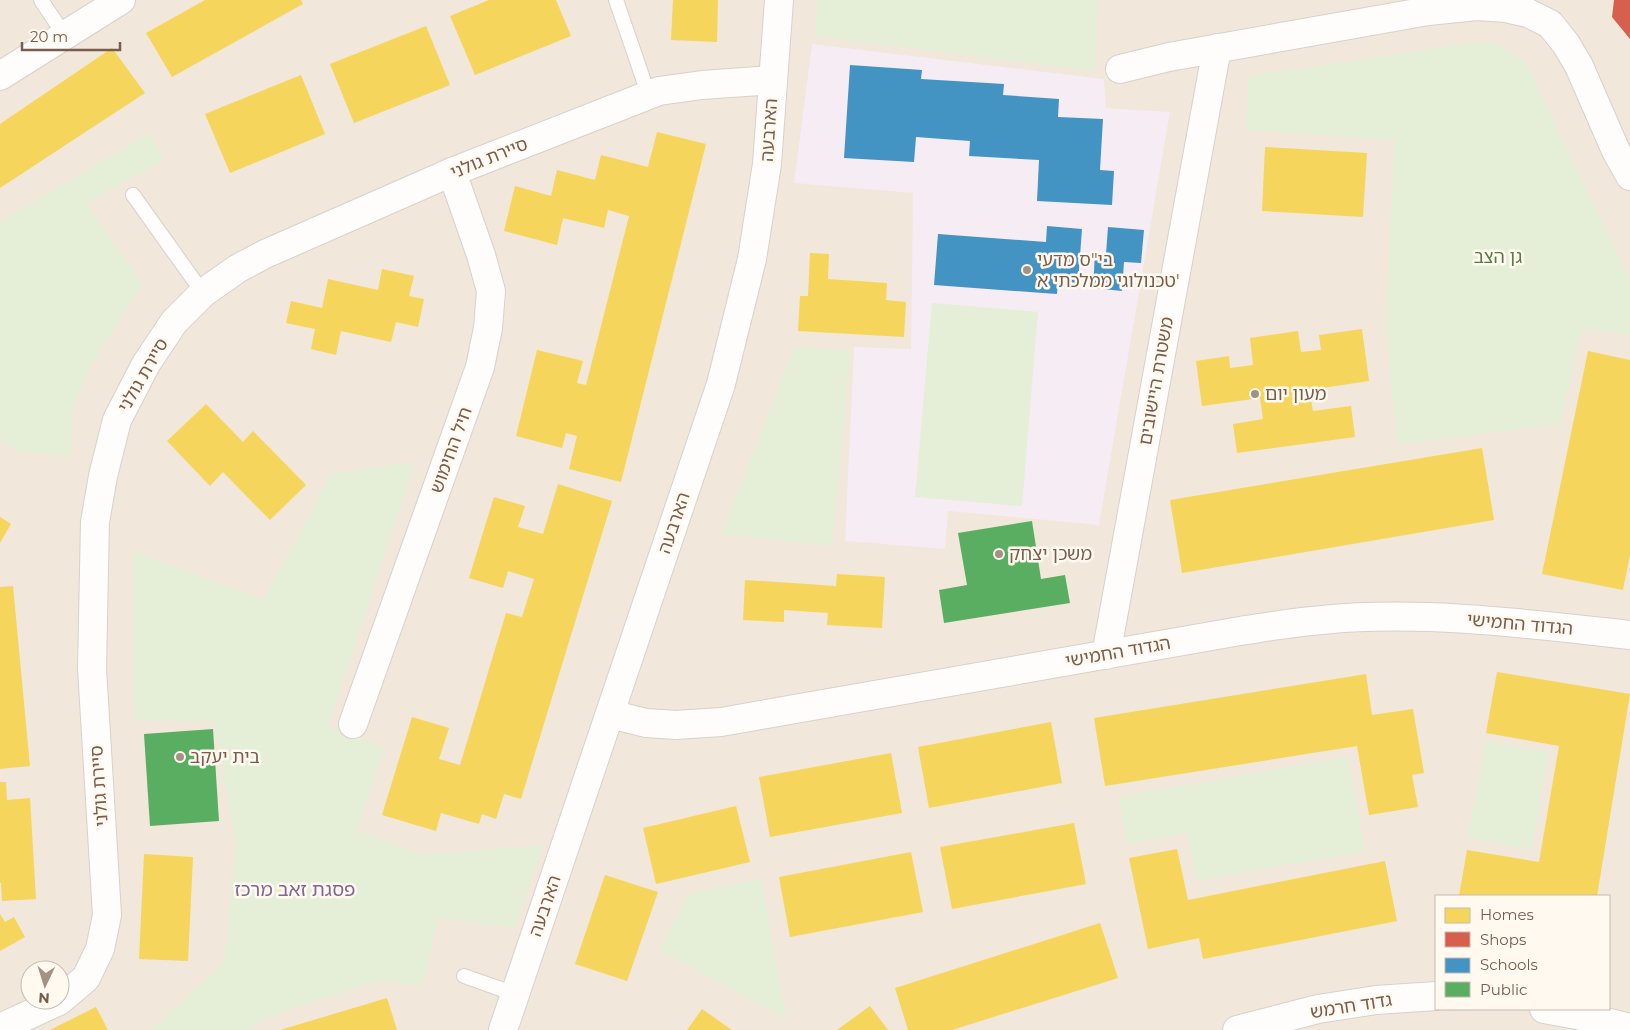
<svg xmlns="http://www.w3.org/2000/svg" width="1630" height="1030" font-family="Montserrat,'Noto Sans Hebrew',sans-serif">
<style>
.residential{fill:#f1e7db;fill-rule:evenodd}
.education{fill:#f5ecf4}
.green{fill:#e5efd8}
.homes{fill:#f6d55c}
.shops{fill:#d6604d}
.schools{fill:#4393c3}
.public{fill:#5aae61}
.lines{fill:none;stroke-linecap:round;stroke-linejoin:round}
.service-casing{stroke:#d7d1cb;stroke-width:16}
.minor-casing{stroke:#d7d1cb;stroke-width:30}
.tertiary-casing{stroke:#d7d1cb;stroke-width:30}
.service{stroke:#fefdfc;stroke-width:14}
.minor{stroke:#fefdfc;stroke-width:28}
.tertiary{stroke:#fefdfc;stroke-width:28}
.poi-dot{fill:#a59184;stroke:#fff9f0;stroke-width:2}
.labels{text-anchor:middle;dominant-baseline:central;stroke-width:5;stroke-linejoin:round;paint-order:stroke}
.street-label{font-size:18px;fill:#785c4c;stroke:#fff9f0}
.park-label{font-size:18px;fill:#547d43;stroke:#fff9f0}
.poi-label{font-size:18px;fill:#785c4c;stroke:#fff9f0;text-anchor:start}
.neighbourhood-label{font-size:19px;fill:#836493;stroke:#fff9f0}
</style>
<rect width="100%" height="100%" fill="#f8f4ed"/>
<path class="residential" d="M 0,0 L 1630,0 L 1630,1030 L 0,1030 ZM 1436,896 L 1609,896 L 1609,1009 L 1436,1009 ZM 30,970 L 60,970 L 60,1000 L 30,1000 Z"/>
<path class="education" d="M 812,44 L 1104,79 L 1106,108 L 1170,112 L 1099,525 L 948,511 L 945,549 L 845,541 L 854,347 L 911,349 L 913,193 L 794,183 Z"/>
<g class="green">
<path d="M 818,0 L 1098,0 L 1095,71 L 815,36 Z"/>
<path d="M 1478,42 L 1497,44 L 1525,61 L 1630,280 L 1630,335 L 1581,328 L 1561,423 L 1397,445 L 1385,319 L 1395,140 L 1246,130 L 1249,76 Z"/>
<path d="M 150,133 L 164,160 L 86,203 L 143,284 L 89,369 L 73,406 L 71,456 L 20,452 L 0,441 L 0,222 Z"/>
<path d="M 932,303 L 1038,312 L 1022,506 L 915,497 Z"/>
<path d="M 795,346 L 850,351 L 832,546 L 721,534 Z"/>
<path d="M 415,462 L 328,726 L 384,747 L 357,830 L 423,855 L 543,845 L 515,928 L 438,918 L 423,985 L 377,981 L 282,1012 L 248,1030 L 150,1030 L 224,963 L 236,844 L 214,721 L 134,721 L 133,551 L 264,600 L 331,474 Z"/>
<path d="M 1485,741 L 1548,752 L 1532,849 L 1468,838 Z"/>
<path d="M 1348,757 L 1365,851 L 1196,881 L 1187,833 L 1127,844 L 1119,797 Z"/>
<path d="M 761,879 L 786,1018 L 659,950 L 688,894 Z"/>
</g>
<g class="homes">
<path d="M 205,0 L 301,0 L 303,4 L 172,77 L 146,33 Z"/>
<path d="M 489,0 L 556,0 L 571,36 L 475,75 L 450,16 Z"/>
<path d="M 673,0 L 718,0 L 717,42 L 671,40 Z"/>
<path d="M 426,26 L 450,85 L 354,123 L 330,64 Z"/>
<path d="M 112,48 L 145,93 L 0,188 L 0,124 Z"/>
<path d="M 301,75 L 325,134 L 230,173 L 205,114 Z"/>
<path d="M 657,132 L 706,144 L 621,482 L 569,469 L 577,436 L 566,433 L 562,448 L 516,436 L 537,350 L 583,361 L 577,383 L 586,385 L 629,216 L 608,210 L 604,228 L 563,218 L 557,245 L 504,231 L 515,186 L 551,196 L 557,170 L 595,180 L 601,155 L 648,167 Z"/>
<path d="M 1265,147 L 1367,153 L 1363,217 L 1262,211 Z"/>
<path d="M 810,253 L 829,254 L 828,279 L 887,283 L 886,300 L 906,302 L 904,337 L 798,331 L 800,296 L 808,296 Z"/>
<path d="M 382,269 L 414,276 L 409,296 L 424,299 L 418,327 L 396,322 L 391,342 L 341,331 L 336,355 L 311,349 L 315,329 L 286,323 L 291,301 L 322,308 L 328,279 L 378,290 Z"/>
<path d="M 1362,329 L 1369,381 L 1309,390 L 1313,411 L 1351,406 L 1355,437 L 1237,453 L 1233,424 L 1263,419 L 1260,398 L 1202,406 L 1196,361 L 1229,356 L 1230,368 L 1253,365 L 1250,338 L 1298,331 L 1301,352 L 1321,350 L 1319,335 Z"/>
<path d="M 1588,351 L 1630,360 L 1630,555 L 1623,590 L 1542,574 Z"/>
<path d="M 206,404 L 243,442 L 253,431 L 306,485 L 270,520 L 223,472 L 210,486 L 167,441 Z"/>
<path d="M 1482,448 L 1494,520 L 1182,573 L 1170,500 Z"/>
<path d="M 558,484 L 612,501 L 521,799 L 504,794 L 496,819 L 482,814 L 479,824 L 441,813 L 436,831 L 382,815 L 412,717 L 449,728 L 439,759 L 460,765 L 506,613 L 522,617 L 534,579 L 508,571 L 503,588 L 469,578 L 494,497 L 525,506 L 518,527 L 543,534 Z"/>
<path d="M 0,517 L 11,524 L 0,543 Z"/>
<path d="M 837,574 L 885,577 L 882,628 L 827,625 L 828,613 L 784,610 L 784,622 L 743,620 L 745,580 L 836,586 Z"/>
<path d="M 13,586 L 30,766 L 0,769 L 0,587 Z"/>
<path d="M 1497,672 L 1630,694 L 1597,896 L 1459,896 L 1467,850 L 1539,862 L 1559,746 L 1486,733 Z"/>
<path d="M 1366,674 L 1372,715 L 1413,709 L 1424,773 L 1412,775 L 1418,807 L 1369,815 L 1357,746 L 1105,786 L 1094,718 Z"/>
<path d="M 1051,722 L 1062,783 L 929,808 L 918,747 Z"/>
<path d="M 891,753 L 902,813 L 770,837 L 759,777 Z"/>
<path d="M 0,782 L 6,782 L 7,800 L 30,798 L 36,899 L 2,901 L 1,883 L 0,883 Z"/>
<path d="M 736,806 L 750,862 L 656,884 L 643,828 Z"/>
<path d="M 1074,823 L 1086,884 L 952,909 L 940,847 Z"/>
<path d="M 1177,849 L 1188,900 L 1385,861 L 1397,921 L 1203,959 L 1199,938 L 1148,949 L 1129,858 Z"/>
<path d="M 911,852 L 923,912 L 790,937 L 779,877 Z"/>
<path d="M 144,854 L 193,857 L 188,961 L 139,959 Z"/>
<path d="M 605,875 L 658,892 L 627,981 L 575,964 Z"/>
<path d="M 0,914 L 5,922 L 14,917 L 25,937 L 0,951 Z"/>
<path d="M 1100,923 L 1118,978 L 952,1030 L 908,1030 L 895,988 Z"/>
<path d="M 387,998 L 397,1030 L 280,1030 Z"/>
<path d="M 870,1006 L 888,1030 L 837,1030 Z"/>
<path d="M 96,1007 L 108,1030 L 50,1030 Z"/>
<path d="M 702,1009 L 732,1030 L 687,1030 Z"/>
</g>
<path class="shops" d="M 1614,0 L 1630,0 L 1630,39 L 1612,17 Z"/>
<g class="schools">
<path d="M 850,65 L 922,70 L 921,79 L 1004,84 L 1003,95 L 1059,99 L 1058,117 L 1103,119 L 1100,170 L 1114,171 L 1112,205 L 1037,201 L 1039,160 L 969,156 L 970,141 L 916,137 L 914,162 L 844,158 Z"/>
<path d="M 1047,226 L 1082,229 L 1078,283 L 1058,281 L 1057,294 L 934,285 L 938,234 L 1046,242 Z"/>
<path d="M 1108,227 L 1144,230 L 1141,263 L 1124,262 L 1122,291 L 1093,288 L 1095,254 L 1106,254 Z"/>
</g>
<g class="public">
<path d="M 1032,521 L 1041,579 L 1065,575 L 1070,603 L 944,623 L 939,590 L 967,585 L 958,533 Z"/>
<path d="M 213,729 L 219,821 L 150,826 L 144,734 Z"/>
</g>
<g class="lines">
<defs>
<g id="service">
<path d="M 41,0 L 65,36"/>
<path d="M 616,0 L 649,96"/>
<path d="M 133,195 L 203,293"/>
<path d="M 464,976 L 515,994"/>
</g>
<g id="minor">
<path d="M 1120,69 L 1169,57 L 1428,11 L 1477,6 L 1506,8 L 1528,13 L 1550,24 L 1566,44 L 1579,66 L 1616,151 L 1630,176"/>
<path d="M 1106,655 L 1217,48"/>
<path d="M 610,714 L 646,723 L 676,725 L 721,722 L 1240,631 C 1267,627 1295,622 1322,620 C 1422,610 1531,624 1630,635"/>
<path d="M 353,724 L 480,367 L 488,328 L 491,291 L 481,255 L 452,172"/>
<path d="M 1544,1009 L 1577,1015 L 1630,1028"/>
<path d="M 0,1028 L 59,1001 L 86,978 L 100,949 L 107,915 L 92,668 L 95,522 L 103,476 L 117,420 L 146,364 L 174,322 L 203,293 L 237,269 L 265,254 L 452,172 L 659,91 L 702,85 L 773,80"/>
<path d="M 503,1030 L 721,384 L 752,259 L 767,164 L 779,0"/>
<path d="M 1237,1030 L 1318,1009 L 1376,1000 L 1436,996"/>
</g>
<path id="tertiary" d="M 0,76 L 121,0"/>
</defs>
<use href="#service" class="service-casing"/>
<use href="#minor" class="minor-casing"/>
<use href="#tertiary" class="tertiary-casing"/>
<use href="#service" class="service"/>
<use href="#minor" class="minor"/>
<use href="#tertiary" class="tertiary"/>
</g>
<g class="poi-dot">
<circle cx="1027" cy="270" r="5"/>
<circle cx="1255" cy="394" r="5"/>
<circle cx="999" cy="554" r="5"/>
<circle cx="180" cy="757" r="5"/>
</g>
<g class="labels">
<g class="street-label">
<text transform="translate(769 130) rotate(-86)">הארבעה</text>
<text transform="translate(489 158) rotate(-22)">סיירת גולני</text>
<text transform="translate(143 375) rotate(-60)">סיירת גולני</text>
<text transform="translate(1156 381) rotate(-80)">משטרת היישובים</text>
<text transform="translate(451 450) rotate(-70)">חיל החימוש</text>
<text transform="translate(674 523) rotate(-71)">הארבעה</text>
<text transform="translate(1520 624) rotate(5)">הגדוד החמישי</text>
<text transform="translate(1118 652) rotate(-10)">הגדוד החמישי</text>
<text transform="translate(99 786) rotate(-94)">סיירת גולני</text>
<text transform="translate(545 906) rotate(-71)">הארבעה</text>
<text transform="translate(1351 1006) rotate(-9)">גדוד חרמש</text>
</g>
<g class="park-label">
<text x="1498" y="257">גן הצב</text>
</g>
<g class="poi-label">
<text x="1037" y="260">בי"ס מדעי<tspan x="1037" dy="21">טכנולוגי ממלכתי א'</tspan></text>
<text x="1265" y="394">מעון יום</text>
<text x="1009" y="554">משכן יצחק</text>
<text x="190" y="757">בית יעקב</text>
</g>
<g class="neighbourhood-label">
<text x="295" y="889">פסגת זאב מרכז</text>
</g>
</g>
<rect x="1435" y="895" width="175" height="115" fill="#fff9f0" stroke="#c9baae"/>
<rect x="1445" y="908" width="25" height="15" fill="#f6d55c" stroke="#c9baae"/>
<text x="1480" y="920" font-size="15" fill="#785c4c">Homes</text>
<rect x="1445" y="932" width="25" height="15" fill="#d6604d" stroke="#c9baae"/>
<text x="1480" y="945" font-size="15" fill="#785c4c">Shops</text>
<rect x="1445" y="958" width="25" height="15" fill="#4393c3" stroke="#c9baae"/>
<text x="1480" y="970" font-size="15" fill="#785c4c">Schools</text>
<rect x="1445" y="982" width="25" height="15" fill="#5aae61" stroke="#c9baae"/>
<text x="1480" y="995" font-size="15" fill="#785c4c">Public</text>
<g transform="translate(45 985) rotate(184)"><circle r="24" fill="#fff9f0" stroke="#c9baae"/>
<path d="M0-4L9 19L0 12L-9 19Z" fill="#a59184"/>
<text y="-8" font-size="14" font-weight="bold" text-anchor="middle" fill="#785c4c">N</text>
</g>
<path d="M22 42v8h98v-8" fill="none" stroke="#785c4c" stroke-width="2.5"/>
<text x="30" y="42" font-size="15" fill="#785c4c" stroke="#fff9f0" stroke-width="4" paint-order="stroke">20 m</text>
</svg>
